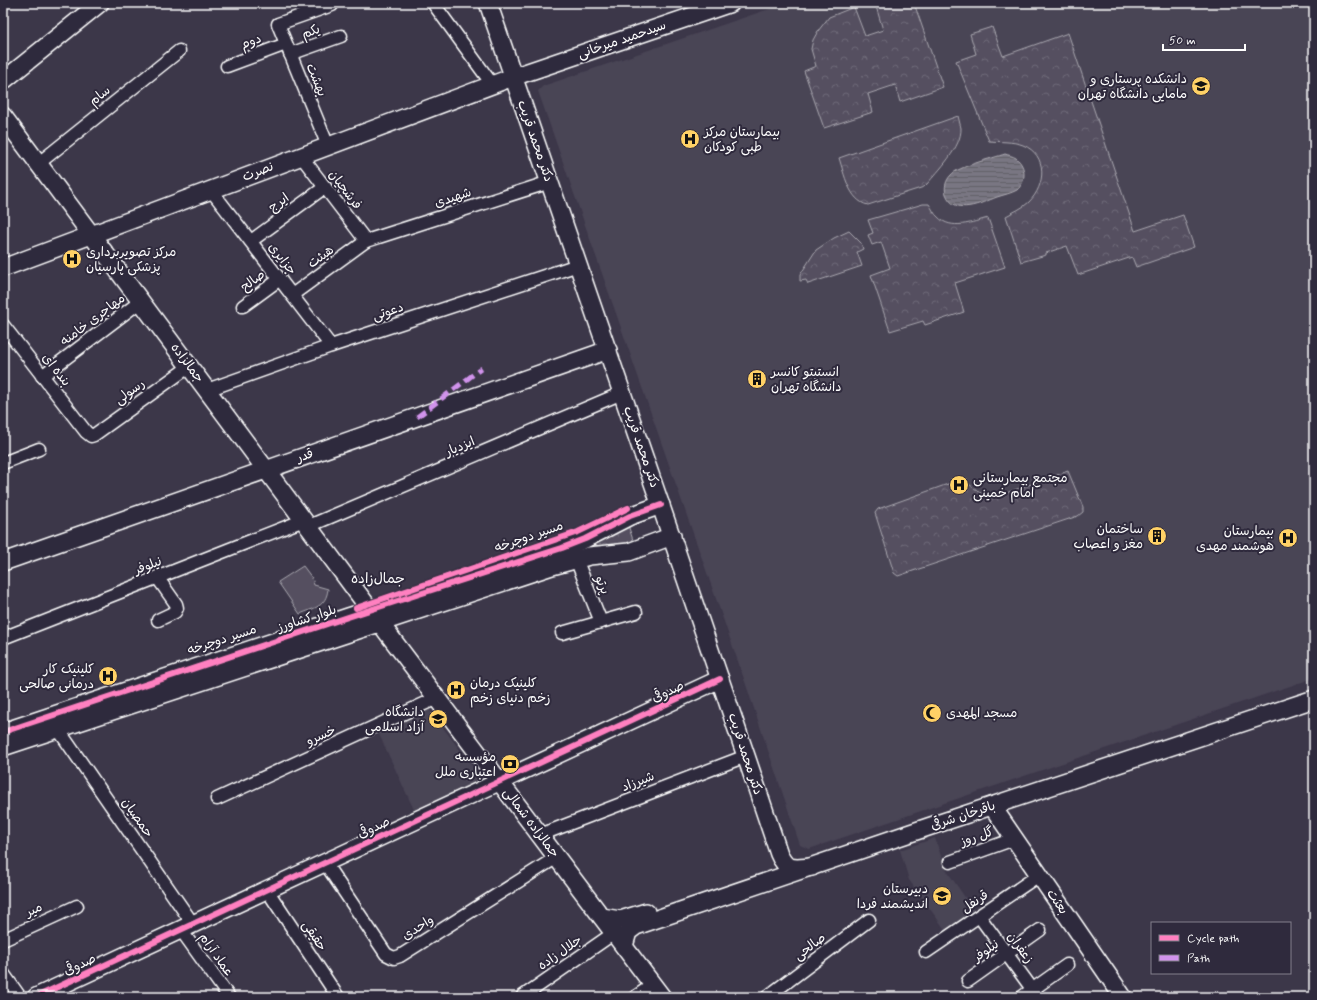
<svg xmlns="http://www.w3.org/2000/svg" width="1317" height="1000" font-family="Mynerve,'Playpen Sans Arabic',sans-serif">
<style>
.built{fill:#494455}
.forest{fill:url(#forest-crowns);stroke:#aaa8b0}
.green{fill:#555060;stroke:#aaa8b0}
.water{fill:url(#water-rules);stroke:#afadb4}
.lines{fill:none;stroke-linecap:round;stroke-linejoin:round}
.street-casing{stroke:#fff;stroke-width:15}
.secondary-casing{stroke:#fff;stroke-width:20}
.street{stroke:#2f2a3d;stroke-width:12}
.secondary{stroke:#2f2a3d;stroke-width:17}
.quiet{stroke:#d193ec;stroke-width:5;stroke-dasharray:10 5;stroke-linecap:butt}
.cycleway-casing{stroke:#2f2a3d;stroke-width:8}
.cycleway{stroke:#ff80c0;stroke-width:6}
.labels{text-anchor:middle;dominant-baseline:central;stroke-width:4;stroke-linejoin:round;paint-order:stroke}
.street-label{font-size:13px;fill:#fff;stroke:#2f2a3d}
.poi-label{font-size:13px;fill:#fff;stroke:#2f2a3d;text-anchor:end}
.neighbourhood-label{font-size:14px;fill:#fff;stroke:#2f2a3d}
</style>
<defs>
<pattern id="forest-crowns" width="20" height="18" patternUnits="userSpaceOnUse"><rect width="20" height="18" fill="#555060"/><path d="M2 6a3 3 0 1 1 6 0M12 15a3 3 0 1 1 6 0" fill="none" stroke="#6e6a78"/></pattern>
<pattern id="water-rules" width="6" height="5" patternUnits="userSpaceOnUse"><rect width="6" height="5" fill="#797682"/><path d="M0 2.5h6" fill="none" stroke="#626167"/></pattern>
</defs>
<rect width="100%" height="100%" fill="#3c3749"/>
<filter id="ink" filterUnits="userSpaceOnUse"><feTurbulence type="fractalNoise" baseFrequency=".025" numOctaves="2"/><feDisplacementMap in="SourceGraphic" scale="8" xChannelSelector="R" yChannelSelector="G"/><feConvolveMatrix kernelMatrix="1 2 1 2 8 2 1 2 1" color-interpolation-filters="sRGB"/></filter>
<g filter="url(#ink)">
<g class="built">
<path d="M 787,3 L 1314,3 L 1314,678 L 809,849 L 800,845 L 741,670 L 538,91 L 543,86 Z"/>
<path d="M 424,708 L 429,709 L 482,779 L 480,785 L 416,814 L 377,730 Z"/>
<path d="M 935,838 L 945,868 L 975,912 L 946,931 L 909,880 L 900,850 Z"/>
</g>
<g class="forest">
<path d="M 875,3 L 914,3 L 943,87 L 900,102 L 895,85 L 868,94 L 873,112 L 824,128 L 804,71 L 816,66 L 811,49 L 813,40 L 818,31 L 829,17 L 854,7 L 865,36 L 883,30 Z"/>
<path d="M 992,27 L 1003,56 L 1068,33 L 1135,231 L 1183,215 L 1194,247 L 1136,267 L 1132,257 L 1078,275 L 1067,246 L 1046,253 L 1046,255 L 1021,262 L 1006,216 C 1013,212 1023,208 1029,202 C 1046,185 1048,155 1023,145 C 1013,141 999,142 989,141 L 956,61 L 976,54 L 970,34 Z"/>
<path d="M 958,116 C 959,120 960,124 961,128 C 962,147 938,171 927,184 L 924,187 L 868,205 C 849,201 844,173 839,158 Z"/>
<path d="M 923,204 L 929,204 C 932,208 934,214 938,217 C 951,231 973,222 988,218 L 1005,267 L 955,283 L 964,312 L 925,325 L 923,321 L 890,331 L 871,275 L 890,268 L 881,242 L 872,245 L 868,235 L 873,233 L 868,220 Z"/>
<path d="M 849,231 L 861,243 L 863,249 L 857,252 L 862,266 L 808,284 L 806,280 L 800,281 L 800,275 L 816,250 L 834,238 Z"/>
<path d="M 1068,471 L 1083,507 L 1083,512 L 1078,516 L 898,576 L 894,573 L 875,513 L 878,509 L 962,479 L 989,499 Z"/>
<path d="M 628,525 L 634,543 L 585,547 Z"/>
</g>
<path class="green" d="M 303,566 L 312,578 L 314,585 L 328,589 C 326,607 314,608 300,614 L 278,582 Z"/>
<path class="water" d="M 1005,154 C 1008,155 1013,156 1016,158 C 1026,166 1027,181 1017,190 C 1012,193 1003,195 997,197 C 981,203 955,217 946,194 C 944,187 946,180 951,175 C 957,167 993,158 1005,154 Z"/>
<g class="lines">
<defs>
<g id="street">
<path d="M 433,3 L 492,84"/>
<path d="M 290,54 L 341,36"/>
<path d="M 227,66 L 286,44"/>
<path d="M 328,146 L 278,24 L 332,5"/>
<path d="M 301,156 L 366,241"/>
<path d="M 39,163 L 179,51"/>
<path d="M 211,190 L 331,346"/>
<path d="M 251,241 L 325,187"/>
<path d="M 292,295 L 366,241 L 550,182"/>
<path d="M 243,306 L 280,279"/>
<path d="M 3,325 L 86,432 L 91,436 L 94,435 L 190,366"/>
<path d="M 42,376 L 141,301"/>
<path d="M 207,390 L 331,346 L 578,265"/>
<path d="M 3,463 L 39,449"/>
<path d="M 309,526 L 622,393"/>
<path d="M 576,559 L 601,622"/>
<path d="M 157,577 L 176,604 L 177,608 L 175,612 L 158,620"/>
<path d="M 562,633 L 636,612"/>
<path d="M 3,638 L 304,520"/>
<path d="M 58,729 L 193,924"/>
<path d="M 217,799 L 437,698"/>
<path d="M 540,835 L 746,756"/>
<path d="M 950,862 L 1014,839"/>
<path d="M 325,863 L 386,954 L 394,958 L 400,956 L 557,857"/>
<path d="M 267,890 L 338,997"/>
<path d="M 979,916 L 1038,997"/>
<path d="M 181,930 L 229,997"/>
<path d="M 3,940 L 77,906"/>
<path d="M 926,952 L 1039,875"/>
<path d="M 3,973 L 20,997"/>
<path d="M 968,981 L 1040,930"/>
<path d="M 522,997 L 614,933"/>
<path d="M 635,997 L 653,985"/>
<path d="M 767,997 L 869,920"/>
<path d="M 1022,997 L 1067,965"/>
</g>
<g id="secondary">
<path d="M 488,3 L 675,547 L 746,756 L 779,854 C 786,872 796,868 812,867"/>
<path d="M 3,81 L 100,3"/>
<path d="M 3,116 L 380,623 L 662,997"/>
<path d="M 3,268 L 513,77 L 731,3"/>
<path d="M 3,562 L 608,350"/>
<path d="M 3,732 L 348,617 L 562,548 L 585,539 L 630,516 L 661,505"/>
<path d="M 3,747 L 552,566 L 589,556 L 629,552 L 672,536"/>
<path d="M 992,806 L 1123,997"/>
<path d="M 602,917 L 620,920 L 646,912"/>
<path d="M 624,946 L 628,932 L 636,926 L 928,827 L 1314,699"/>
<path d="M 36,997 L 720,679"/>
</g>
</defs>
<use href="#street" class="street-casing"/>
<use href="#secondary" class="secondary-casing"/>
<use href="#street" class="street"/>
<use href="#secondary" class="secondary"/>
<path class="quiet" d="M 417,417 L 482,368"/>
<defs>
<g id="cycleway">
<path d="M 356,608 L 578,532 L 628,508"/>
<path d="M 3,732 L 348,617 L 562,548 L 585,539 L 630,516 L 661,505"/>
<path d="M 36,997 L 720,679"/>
</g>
</defs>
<use href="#cycleway" class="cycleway-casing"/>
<use href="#cycleway" class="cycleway"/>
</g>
</g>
<defs>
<symbol id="university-disc" viewBox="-11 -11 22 22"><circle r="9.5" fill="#ffd166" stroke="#2f2a3d"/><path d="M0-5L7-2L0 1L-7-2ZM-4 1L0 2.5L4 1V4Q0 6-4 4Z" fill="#111"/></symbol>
<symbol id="hospital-disc" viewBox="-11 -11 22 22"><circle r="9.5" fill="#ffd166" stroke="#2f2a3d"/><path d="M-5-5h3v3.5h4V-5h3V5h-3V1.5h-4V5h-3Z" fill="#111"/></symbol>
<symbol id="building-disc" viewBox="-11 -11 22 22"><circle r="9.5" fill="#ffd166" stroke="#2f2a3d"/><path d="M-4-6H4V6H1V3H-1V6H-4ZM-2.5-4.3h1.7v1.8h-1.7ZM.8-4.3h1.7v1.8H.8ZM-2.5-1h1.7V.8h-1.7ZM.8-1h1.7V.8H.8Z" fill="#111"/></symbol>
<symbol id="mosque-disc" viewBox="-11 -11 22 22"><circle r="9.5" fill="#ffd166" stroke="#2f2a3d"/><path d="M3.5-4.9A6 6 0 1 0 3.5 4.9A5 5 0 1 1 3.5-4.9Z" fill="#111"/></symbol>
<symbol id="school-disc" viewBox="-11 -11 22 22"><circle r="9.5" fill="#ffd166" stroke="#2f2a3d"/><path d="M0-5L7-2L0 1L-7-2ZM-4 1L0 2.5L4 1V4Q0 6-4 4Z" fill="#111"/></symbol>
<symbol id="bank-disc" viewBox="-11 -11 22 22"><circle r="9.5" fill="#ffd166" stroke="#2f2a3d"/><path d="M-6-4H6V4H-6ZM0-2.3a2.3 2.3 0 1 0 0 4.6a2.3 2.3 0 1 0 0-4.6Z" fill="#111"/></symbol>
</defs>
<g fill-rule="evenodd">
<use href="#university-disc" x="1190" y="75" width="22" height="22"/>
<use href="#hospital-disc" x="679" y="128" width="22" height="22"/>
<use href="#hospital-disc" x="61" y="248" width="22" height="22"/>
<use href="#building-disc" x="746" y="368" width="22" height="22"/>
<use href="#hospital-disc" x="948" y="474" width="22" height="22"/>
<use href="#building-disc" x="1146" y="525" width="22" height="22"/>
<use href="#hospital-disc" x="1277" y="527" width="22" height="22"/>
<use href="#hospital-disc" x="97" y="665" width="22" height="22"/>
<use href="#hospital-disc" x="445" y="679" width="22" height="22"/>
<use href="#mosque-disc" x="921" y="702" width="22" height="22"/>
<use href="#school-disc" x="427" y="708" width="22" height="22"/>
<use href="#bank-disc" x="499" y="753" width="22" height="22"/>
<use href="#school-disc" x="931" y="885" width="22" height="22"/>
</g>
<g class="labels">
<g class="street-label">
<text transform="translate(311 32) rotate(-20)">یکم</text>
<text transform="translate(622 40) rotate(-19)">سیدحمید میرخانی</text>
<text transform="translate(251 42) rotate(-21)">دوم</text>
<text transform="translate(316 80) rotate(68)">بهشت</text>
<text transform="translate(100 96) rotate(-39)">سام</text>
<text transform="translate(535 141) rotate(71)">دکتر محمد قریب</text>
<text transform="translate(258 172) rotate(-21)">نصرت</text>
<text transform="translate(345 190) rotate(53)">فرشچیان</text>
<text transform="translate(453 198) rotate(-18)">شهیدی</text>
<text transform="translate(279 203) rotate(-36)">ایرج</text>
<text transform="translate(321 257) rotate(-36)">هیئت</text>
<text transform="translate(282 259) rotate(52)">جزایری</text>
<text transform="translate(253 281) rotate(-37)">صالح</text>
<text transform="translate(388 312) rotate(-18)">دعوتی</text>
<text transform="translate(93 320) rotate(-37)">مهاجری خامنه</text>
<text transform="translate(187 363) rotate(53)">جمالزاده</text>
<text transform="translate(56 370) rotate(52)">بنده ای</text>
<text transform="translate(130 392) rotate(-36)">رسولی</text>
<text transform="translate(460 447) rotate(-23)">ایزدیار</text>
<text transform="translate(641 447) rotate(71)">دکتر محمد قریب</text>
<text transform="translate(305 456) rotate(-19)">قدر</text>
<text transform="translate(529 537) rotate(-19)">مسیر دوچرخه</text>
<text transform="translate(148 566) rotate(-21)">نیلوفر</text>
<text transform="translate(602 585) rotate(69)">پرتو</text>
<text transform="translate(307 619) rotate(-18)">بلوار کشاورز</text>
<text transform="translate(222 640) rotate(-18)">مسیر دوچرخه</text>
<text transform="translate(668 692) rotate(-25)">صدوقی</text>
<text transform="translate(321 736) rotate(-25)">خسرو</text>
<text transform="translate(745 754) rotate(72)">دکتر محمد قریب</text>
<text transform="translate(638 782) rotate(-21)">شیرزاد</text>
<text transform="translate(963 816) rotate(-18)">باقرخان شرقی</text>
<text transform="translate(137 818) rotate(55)">حمصیان</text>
<text transform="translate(531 823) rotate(53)">جمالزاده شمالی</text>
<text transform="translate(374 828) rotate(-25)">صدوقی</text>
<text transform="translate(977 837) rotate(-19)">گل روز</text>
<text transform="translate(975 902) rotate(-34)">قرنفل</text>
<text transform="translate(1057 902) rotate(56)">بعثت</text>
<text transform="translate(34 910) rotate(-25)">میر</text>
<text transform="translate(418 928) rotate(-32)">واحدی</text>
<text transform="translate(314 936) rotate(57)">حقیقی</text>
<text transform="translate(810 947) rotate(-37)">صالحی</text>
<text transform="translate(1020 948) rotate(54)">زعفران</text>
<text transform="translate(986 951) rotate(-35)">نیلوفر</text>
<text transform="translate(560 953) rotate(-35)">جلال زاده</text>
<text transform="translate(216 955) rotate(55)">عماد آرام</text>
<text transform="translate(80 965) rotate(-25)">صدوقی</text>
</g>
<g class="poi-label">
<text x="1187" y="79">دانشکده پرستاری و<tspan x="1187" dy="15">مامایی دانشگاه تهران</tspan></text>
<text x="704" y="132" text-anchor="start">بیمارستان مرکز<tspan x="704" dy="15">طبی کودکان</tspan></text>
<text x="86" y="252" text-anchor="start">مرکز تصویربرداری<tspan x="86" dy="15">پزشکی پارسیان</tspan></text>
<text x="771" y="372" text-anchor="start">انستیتو کانسر<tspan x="771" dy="15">دانشگاه تهران</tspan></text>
<text x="973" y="478" text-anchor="start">مجتمع بیمارستانی<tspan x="973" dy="15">امام خمینی</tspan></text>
<text x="1143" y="529">ساختمان<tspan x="1143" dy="15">مغز و اعصاب</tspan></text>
<text x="1274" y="531">بیمارستان<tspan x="1274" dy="15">هوشمند مهدی</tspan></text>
<text x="94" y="669">کلینیک کار<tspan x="94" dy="15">درمانی صالحی</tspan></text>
<text x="470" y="683" text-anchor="start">کلینیک درمان<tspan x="470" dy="15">زخم دنیای زخم</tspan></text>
<text x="424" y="712">دانشگاه<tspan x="424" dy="15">آزاد اسلامی</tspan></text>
<text x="946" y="713" text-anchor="start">مسجد المهدی</text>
<text x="496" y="757">مؤسسه<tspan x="496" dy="15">اعتباری ملل</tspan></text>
<text x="928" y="889">دبیرستان<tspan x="928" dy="15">اندیشمند فردا</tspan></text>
</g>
<g class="neighbourhood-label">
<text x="378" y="579">جمال‌زاده</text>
</g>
</g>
<rect width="1317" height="1000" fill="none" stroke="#2f2a3d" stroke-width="16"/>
<rect x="8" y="8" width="1301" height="984" fill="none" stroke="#fff" stroke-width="1.5" filter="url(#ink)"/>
<rect x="1151" y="922" width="140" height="52" fill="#2f2a3d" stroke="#827f8b"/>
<rect x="1159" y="935" width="20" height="6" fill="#ff80c0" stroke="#827f8b"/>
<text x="1187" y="942" font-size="12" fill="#ffffff">Cycle path</text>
<rect x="1159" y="955" width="20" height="6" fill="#d193ec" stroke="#827f8b"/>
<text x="1187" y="962" font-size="12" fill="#ffffff">Path</text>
<path d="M1163 44v6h82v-6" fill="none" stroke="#ffffff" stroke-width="2"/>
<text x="1169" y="44" font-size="12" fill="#ffffff" stroke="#2f2a3d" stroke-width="3" paint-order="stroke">50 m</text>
</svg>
